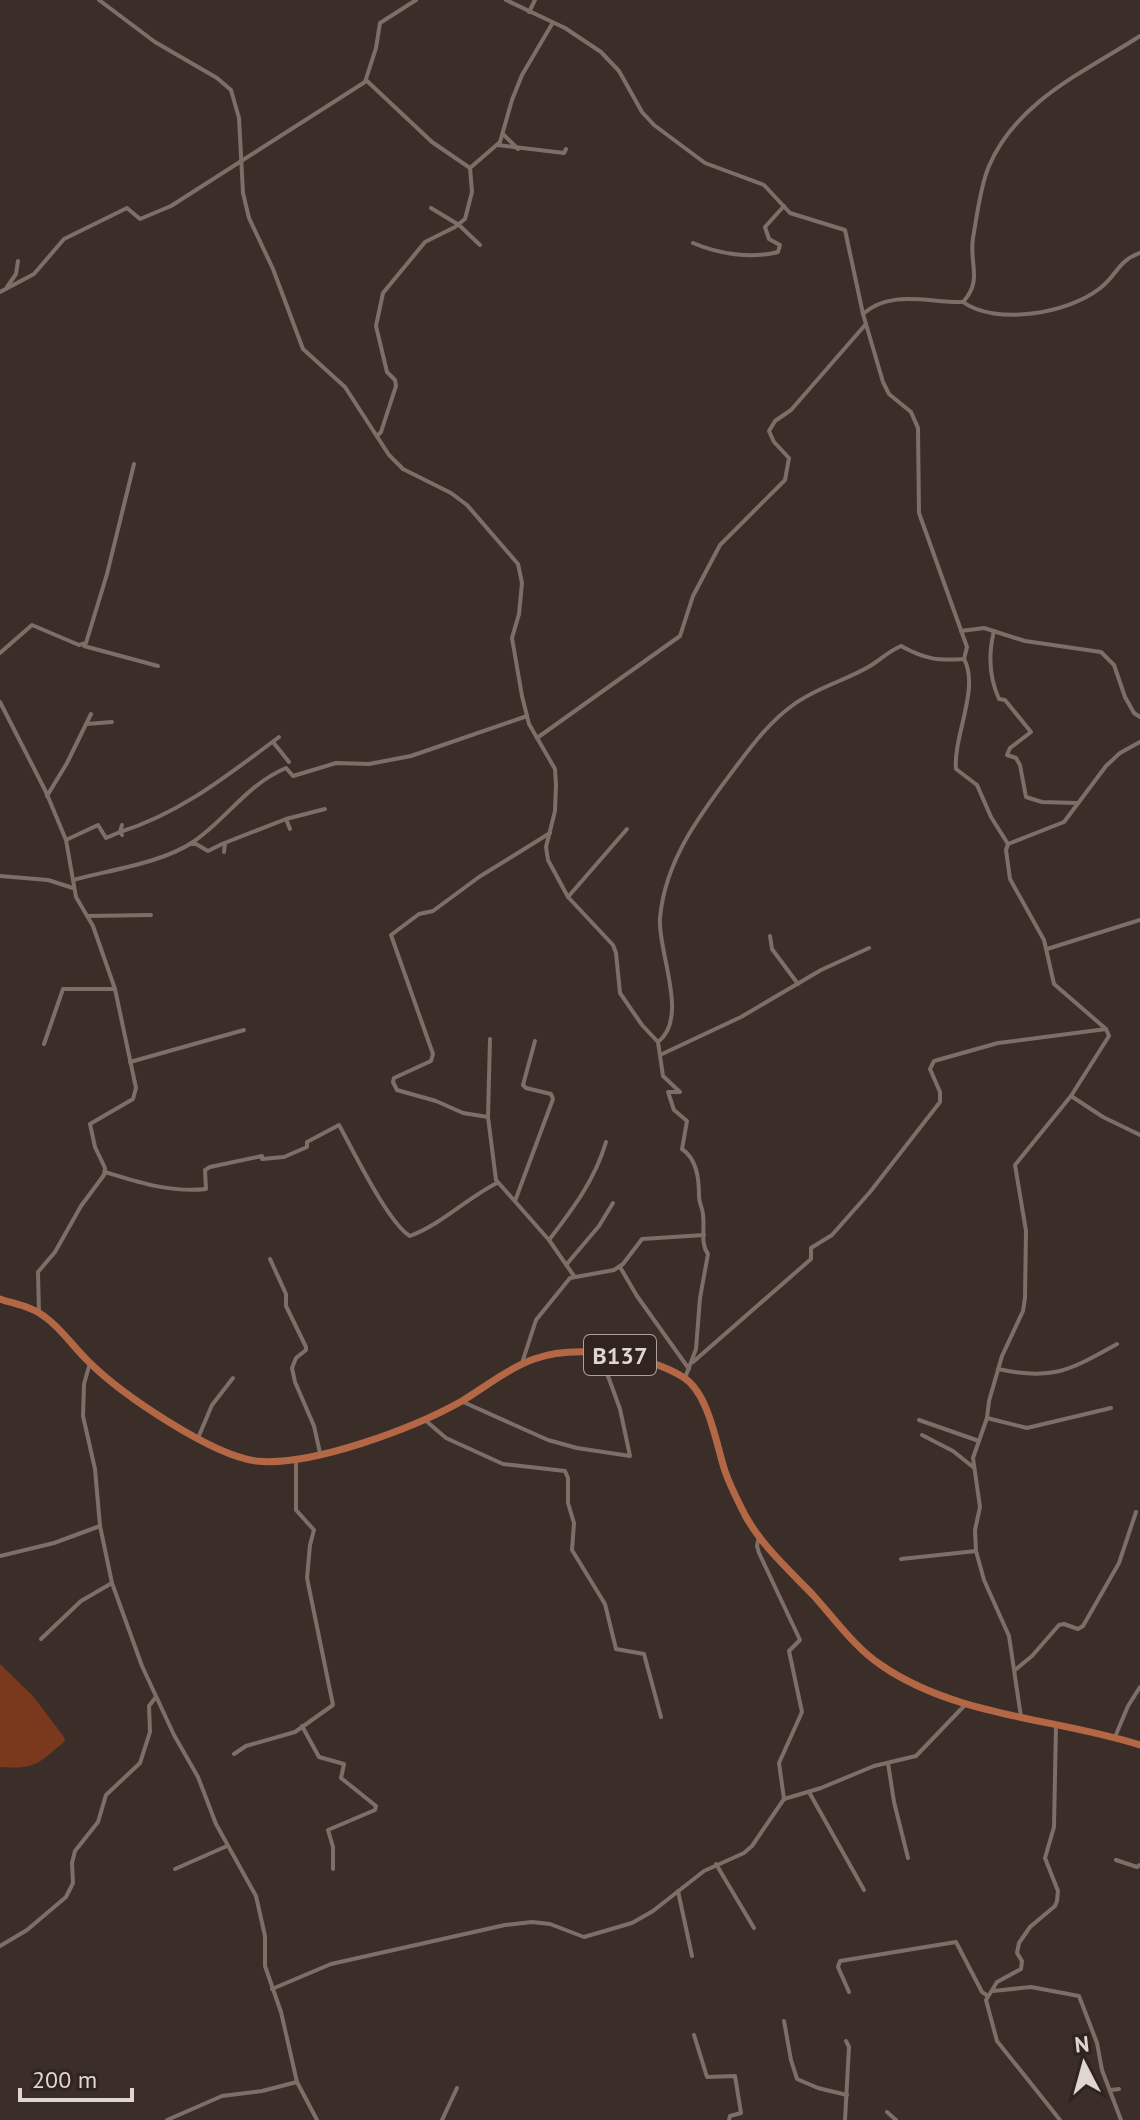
<svg xmlns="http://www.w3.org/2000/svg" width="1140" height="2120" font-family="'PT Sans',sans-serif">
<style>
.green{fill:#7a381c}
.lines{fill:none;stroke-linecap:round;stroke-linejoin:round}
.street{stroke:#7d6e68;stroke-width:4}
.primary{stroke:#b46745;stroke-width:7}
.labels{text-anchor:middle;dominant-baseline:central;stroke-width:8;stroke-linejoin:round;paint-order:stroke}
.shield{fill:#31241f;stroke:#aba19c;stroke-width:2}
.shield-label{font-size:24px;font-weight:bold;fill:#dfd6d2}
</style>
<rect width="100%" height="100%" fill="#3b2e29"/>
<path class="green" d="M 0,1664 L 33,1696 L 64,1737 L 65,1741 C 39,1763 35,1770 0,1767 Z"/>
<g class="lines">
<g class="street">
<path d="M 99,0 L 155,42 L 217,78 L 231,90 L 239,118 L 243,193 L 249,218 L 273,269 L 303,349 L 345,387 L 389,455 L 403,469 L 451,493 L 467,505 L 518,564 L 522,583 L 519,614 L 512,638 L 522,696 L 529,724 L 555,769 L 556,785 L 555,811 L 546,847 L 548,860 L 568,897 L 613,945 L 616,953 L 620,993 L 642,1025 L 658,1042 L 663,1076 L 680,1092 L 668,1092 L 674,1110 L 687,1121 L 682,1149 C 697,1159 699,1179 699,1196 C 699,1203 703,1209 703,1215 C 705,1229 700,1243 708,1254 L 700,1298 L 696,1349 L 685,1378"/>
<path d="M 506,0 L 565,28 L 601,52 L 619,71 L 642,112 L 654,125 L 705,163 L 764,185 L 790,213 L 845,230 L 863,314 L 883,382 L 889,394 L 911,412 L 918,428 L 919,513 L 967,647 L 964,659 C 937,661 925,659 901,646 C 889,651 880,660 870,666 C 845,681 817,687 793,705 C 768,723 750,748 732,772 C 699,816 665,861 660,918 C 657,950 690,1018 658,1042"/>
<path d="M 529,12 L 535,0"/>
<path d="M 366,80 L 432,142 L 470,168 L 500,142 L 512,100 L 522,75 L 552,24"/>
<path d="M 503,134 L 518,149"/>
<path d="M 497,145 L 564,153 L 566,149"/>
<path d="M 431,208 L 459,225 L 480,245"/>
<path d="M 693,243 C 719,254 751,259 778,252 L 780,245 L 769,239 L 765,227 L 784,206"/>
<path d="M 7,287 L 16,274 L 18,261"/>
<path d="M 0,292 L 34,274 L 64,239 L 127,208 L 140,219 L 171,206 L 365,82 L 376,48 L 380,23 L 416,0"/>
<path d="M 963,302 C 996,326 1068,313 1099,289 C 1117,276 1117,261 1140,253"/>
<path d="M 863,314 C 891,289 929,303 963,302 C 983,280 969,264 973,238 C 977,216 980,187 989,166 C 1017,101 1084,72 1140,36"/>
<path d="M 377,436 L 381,432 L 396,386 L 395,380 L 387,372 L 376,326 L 383,293 L 425,242 L 455,227 L 465,219 L 472,192 L 470,168"/>
<path d="M 961,631 L 984,628 L 1025,641 L 1101,652 L 1114,665 L 1125,697 L 1134,713 L 1140,717"/>
<path d="M 994,631 C 988,655 989,677 999,699 L 1005,700 L 1031,732 L 1010,748 L 1007,755 L 1016,758 L 1020,765 L 1026,797 L 1042,802 L 1077,803"/>
<path d="M 84,646 L 158,666"/>
<path d="M 0,653 L 32,625 L 79,645 L 86,643 L 107,574 L 134,464"/>
<path d="M 964,659 C 980,688 953,737 956,769 L 977,785 L 991,817 L 1008,844 L 1006,850 L 1010,879 L 1044,940 L 1054,984 L 1106,1029 L 1109,1036 L 1071,1096 L 1015,1165 L 1026,1231 L 1025,1298 L 1023,1311 L 1002,1356 L 989,1401 L 987,1418 L 973,1458 L 980,1507 L 975,1530 L 976,1551 L 984,1580 L 1009,1636 L 1021,1717"/>
<path d="M 0,702 L 46,792 L 66,840 L 76,897 L 93,926 L 115,989 L 136,1088 L 133,1099 L 90,1124 L 95,1147 L 105,1168 L 104,1175 L 81,1206 L 55,1252 L 38,1272 L 39,1313"/>
<path d="M 87,724 L 112,722"/>
<path d="M 537,738 L 680,636 L 693,596 L 720,545 L 785,480 L 789,458 L 774,442 L 769,431 L 775,421 L 791,410 L 866,324"/>
<path d="M 273,742 L 289,762"/>
<path d="M 47,796 L 67,763 L 91,714"/>
<path d="M 286,819 L 290,829"/>
<path d="M 122,835 L 120,832 C 181,813 228,775 279,737"/>
<path d="M 66,840 L 98,825 L 106,838 L 120,832 L 122,825"/>
<path d="M 191,844 L 196,844 L 208,851 L 222,844 L 286,819 L 325,809"/>
<path d="M 1008,844 L 1064,822 L 1106,766 L 1120,753 L 1140,742"/>
<path d="M 224,852 L 225,843"/>
<path d="M 0,876 L 48,880 L 73,888"/>
<path d="M 73,880 C 110,870 162,863 193,842 C 227,819 246,785 286,768 L 293,776 L 336,763 L 369,764 L 411,756 L 527,716"/>
<path d="M 568,897 L 627,829"/>
<path d="M 87,916 L 151,915"/>
<path d="M 770,936 L 772,949 L 798,984"/>
<path d="M 1047,949 L 1140,920"/>
<path d="M 490,1039 L 488,1117 L 496,1180 L 549,1240 L 574,1276"/>
<path d="M 44,1044 L 63,989 L 115,989"/>
<path d="M 660,1055 L 741,1017 L 821,970 L 869,948"/>
<path d="M 130,1062 L 244,1030"/>
<path d="M 1071,1096 L 1103,1117 L 1140,1135"/>
<path d="M 488,1117 L 463,1113 L 436,1101 L 397,1090 L 393,1082 L 394,1078 L 431,1061 L 433,1054 L 391,935 L 419,914 L 433,911 L 479,877 L 550,833"/>
<path d="M 105,1172 C 138,1182 171,1193 206,1189 L 205,1170 L 210,1167 L 262,1156 L 262,1159 L 284,1157 L 307,1147 L 307,1142 L 339,1125 C 353,1150 388,1223 410,1236 C 442,1224 467,1198 497,1183"/>
<path d="M 515,1201 L 553,1099 L 551,1094 L 526,1088 L 523,1085 L 535,1041"/>
<path d="M 549,1240 C 572,1210 595,1180 606,1142"/>
<path d="M 270,1259 L 286,1294 L 286,1306 L 306,1347 L 306,1350 L 296,1358 L 292,1368 L 295,1382 L 314,1426 L 320,1453"/>
<path d="M 566,1265 L 599,1226 L 613,1203"/>
<path d="M 620,1267 L 637,1296 L 689,1369"/>
<path d="M 693,1362 L 811,1259 L 811,1248 L 832,1235 L 870,1192 L 940,1102 L 940,1092 L 930,1069 L 934,1061 L 998,1043 L 1106,1029"/>
<path d="M 90,1363 L 84,1384 L 83,1416 L 95,1469 L 100,1526 L 112,1583 L 142,1666 L 174,1735 L 198,1777 L 216,1824 L 256,1896 L 265,1936 L 265,1966 L 281,2012 L 297,2082 L 317,2120"/>
<path d="M 522,1363 L 536,1320 L 570,1278 L 614,1270 L 623,1264 L 642,1239 L 704,1235"/>
<path d="M 998,1369 C 1053,1381 1070,1370 1117,1344"/>
<path d="M 461,1401 L 548,1440 L 577,1448 L 630,1456 L 620,1409 L 600,1354"/>
<path d="M 987,1418 L 1027,1428 L 1111,1408"/>
<path d="M 425,1420 L 446,1438 L 503,1464 L 565,1471 L 568,1478 L 568,1503 L 574,1523 L 572,1550 L 605,1604 L 616,1649 L 644,1654 L 661,1717"/>
<path d="M 919,1420 L 979,1441"/>
<path d="M 922,1435 L 953,1451 L 973,1467"/>
<path d="M 198,1438 L 212,1405 L 233,1378"/>
<path d="M 759,1536 L 757,1546 L 759,1553 L 800,1640 L 789,1651 L 802,1712 L 779,1763 L 784,1799"/>
<path d="M 0,1556 L 54,1543 L 100,1526"/>
<path d="M 901,1559 L 976,1551"/>
<path d="M 41,1639 L 81,1601 L 112,1583"/>
<path d="M 1015,1670 L 1032,1656 L 1059,1625 L 1064,1624 L 1078,1629 L 1083,1626 L 1119,1563 L 1136,1512"/>
<path d="M 302,1726 L 319,1757 L 344,1764 L 341,1778 L 376,1806 L 375,1810 L 328,1830 L 333,1847 L 333,1869"/>
<path d="M 1056,1726 L 1054,1827 L 1045,1858 L 1058,1891 L 1057,1901 L 1055,1906 L 1030,1927 L 1019,1943 L 1017,1953 L 1022,1961 L 1021,1969 L 997,1982 L 986,2000 L 997,2041 L 1060,2120"/>
<path d="M 1115,1737 L 1128,1706 L 1140,1687"/>
<path d="M 234,1754 L 246,1746 L 295,1732 L 333,1705 L 307,1578 L 310,1545 L 314,1530 L 296,1510 L 296,1459"/>
<path d="M 888,1763 L 894,1802 L 908,1858"/>
<path d="M 809,1792 L 864,1890"/>
<path d="M 1116,1860 L 1137,1867 L 1140,1865"/>
<path d="M 716,1864 L 754,1928"/>
<path d="M 175,1869 L 227,1846"/>
<path d="M 678,1891 L 692,1956"/>
<path d="M 0,1946 L 27,1930 L 66,1897 L 73,1883 L 72,1863 L 75,1851 L 98,1822 L 106,1795 L 140,1763 L 150,1732 L 149,1706 L 156,1697"/>
<path d="M 272,1989 L 331,1964 L 505,1925 L 532,1922 L 550,1924 L 584,1937 L 632,1923 L 653,1911 L 704,1871 L 744,1853 L 752,1846 L 784,1799 L 821,1788 L 874,1766 L 916,1756 L 965,1705"/>
<path d="M 993,1991 L 1031,1987 L 1079,1996 L 1097,2043 L 1102,2070 L 1121,2120"/>
<path d="M 849,1992 L 838,1967 L 840,1961 L 956,1942 L 982,1992 L 988,1996"/>
<path d="M 784,2021 L 791,2060 L 797,2079 L 818,2088 L 847,2095"/>
<path d="M 694,2035 L 707,2077 L 735,2076 L 741,2113 L 730,2116 L 729,2120"/>
<path d="M 1111,2090 L 1119,2089"/>
<path d="M 887,2112 L 896,2120"/>
<path d="M 167,2120 L 222,2096 L 262,2091 L 297,2082"/>
<path d="M 442,2120 L 457,2088"/>
<path d="M 845,2120 L 849,2047 L 846,2041"/>
</g>
<path class="primary" d="M 0,1299 C 15,1304 33,1307 45,1317 C 62,1329 74,1348 89,1362 C 121,1394 211,1455 256,1461 C 311,1467 414,1428 462,1401 C 485,1387 509,1368 534,1359 C 576,1344 645,1354 683,1377 C 709,1393 716,1444 725,1471 C 730,1486 738,1501 745,1515 C 761,1545 790,1571 813,1595 C 834,1618 855,1648 881,1665 C 956,1717 1055,1718 1140,1745"/>
</g>
<g class="labels">
<rect class="shield" x="584" y="1335" width="72" height="40" rx="6"/>
<g class="shield-label">
<text x="620" y="1355">B137</text>
</g>
</g>
<g transform="translate(1084 2064) rotate(354)" stroke="#31241f" stroke-width="6" paint-order="stroke">
<path d="M0-6L14 30L0 20L-14 30Z" fill="#dfd6d2"/>
<text y="-12" font-size="22" font-weight="bold" text-anchor="middle" fill="#dfd6d2">N</text>
</g>
<path d="M20 2088v12h112v-12" fill="none" stroke="#dfd6d2" stroke-width="4"/>
<text x="32" y="2088" font-size="24" fill="#dfd6d2" stroke="#31241f" stroke-width="6" paint-order="stroke">200 m</text>
</svg>
